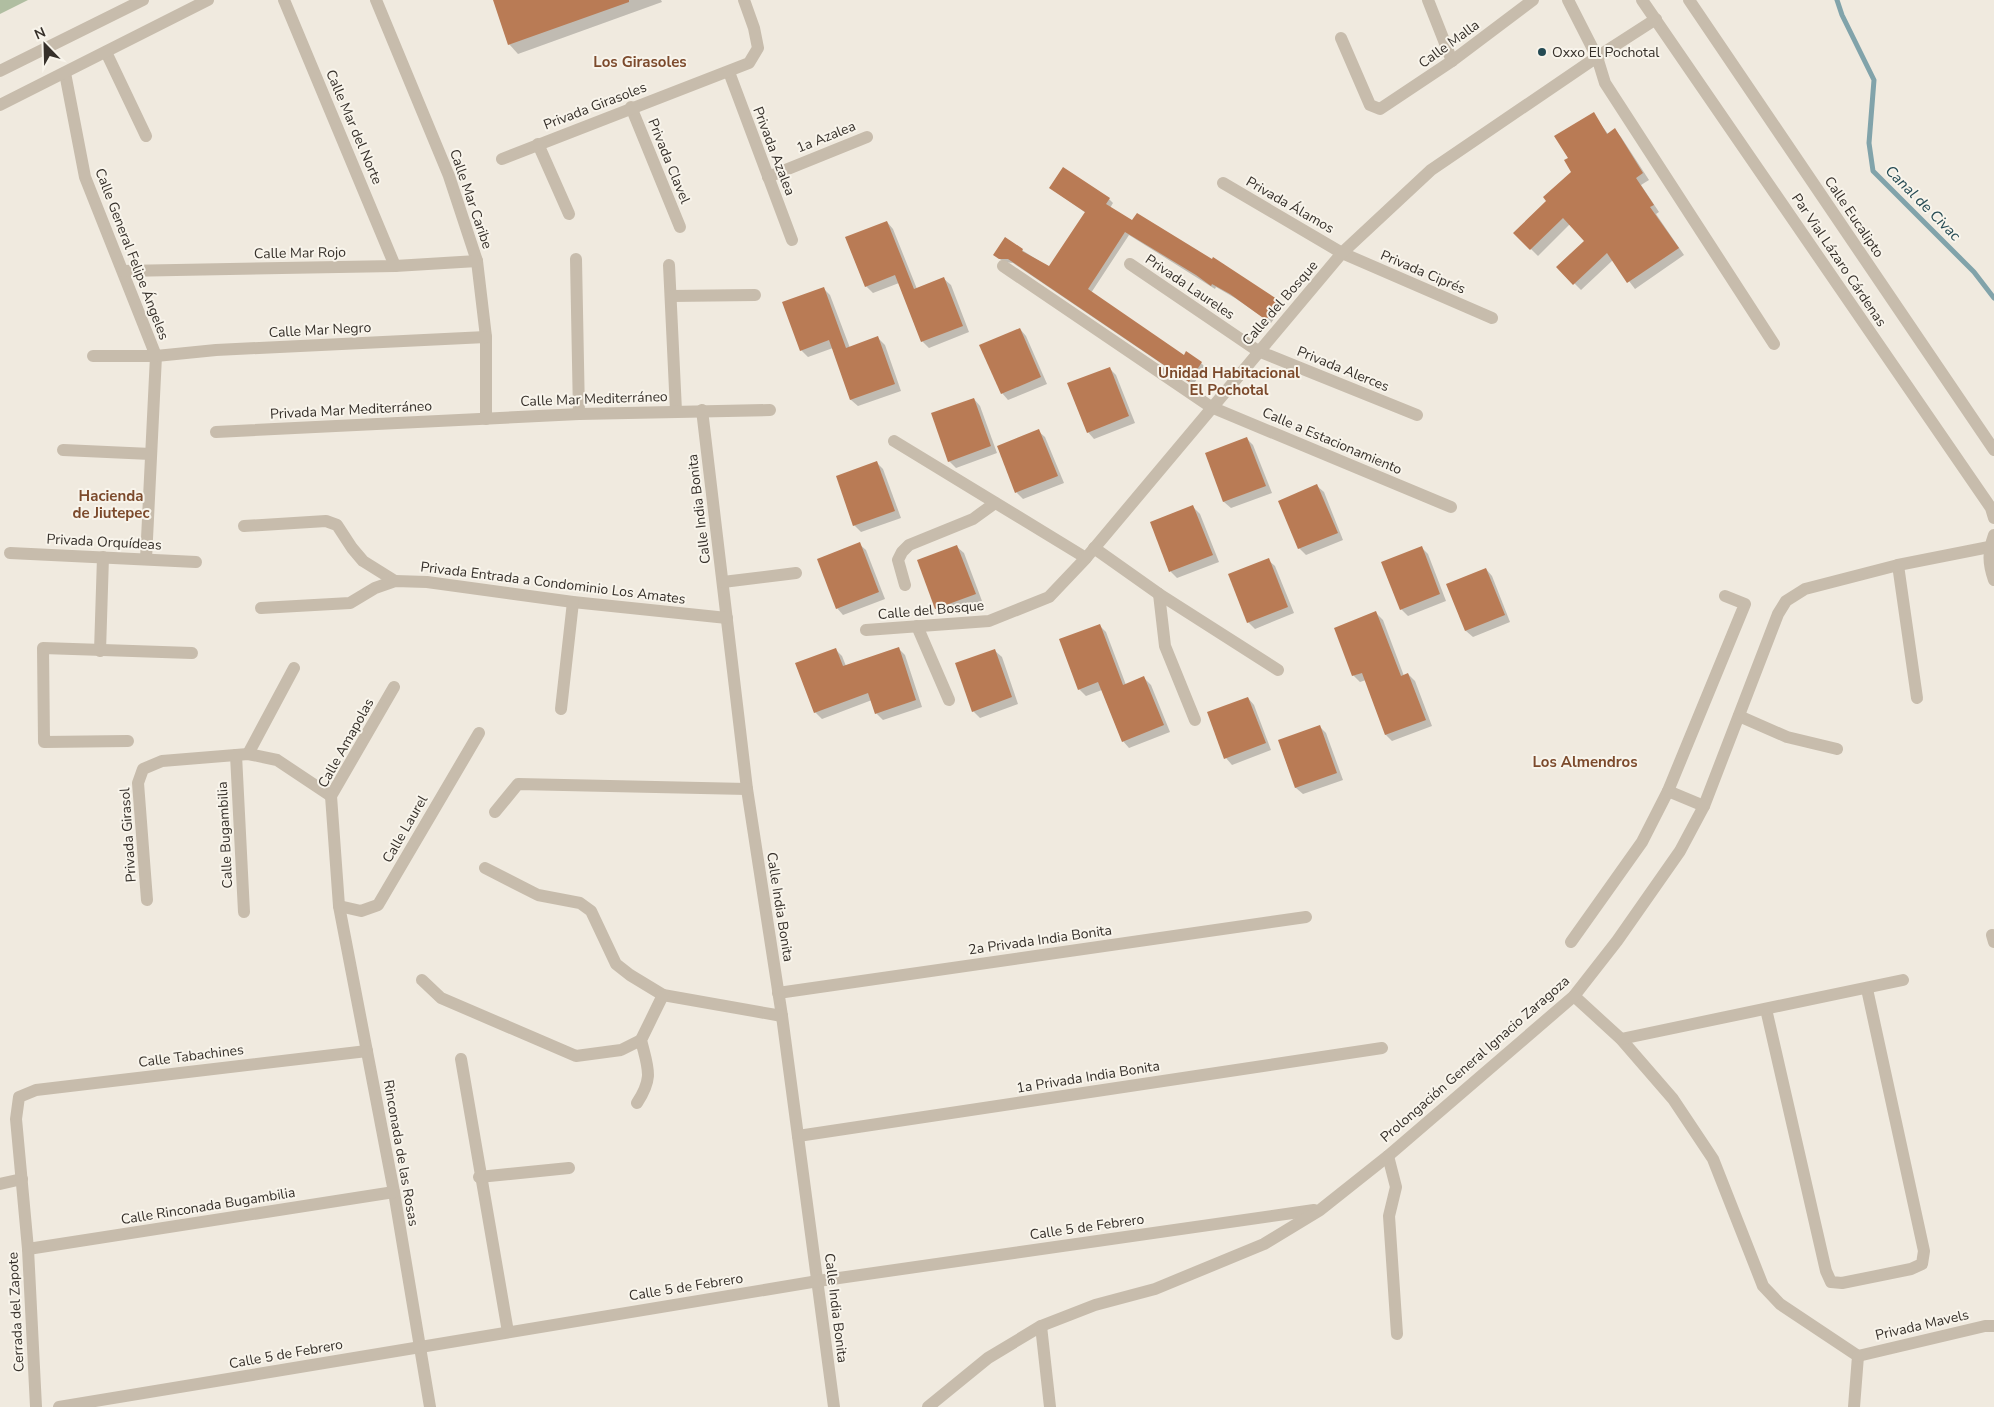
<svg xmlns="http://www.w3.org/2000/svg" width="1994" height="1407" font-family="'Nunito Sans',sans-serif">
<style>
.green{fill:#b0bea1}
.shadow{fill:#0003}
.lines{fill:none;stroke-linecap:round;stroke-linejoin:round}
.stream{stroke:#81a3aa;stroke-width:5}
.building{fill:#b97b55}
.minor{stroke:#c7bcac;stroke-width:12}
.tertiary{stroke:#c7bcac;stroke-width:12}
.poi-dot{fill:#244a53;stroke:#f8f4eb;stroke-width:2}
.labels{text-anchor:middle;dominant-baseline:central;stroke-width:4;stroke-linejoin:round;paint-order:stroke}
.street-label{font-size:14px;fill:#36302a;stroke:#f8f4eb}
.poi-label{font-size:14px;fill:#36302a;stroke:#f8f4eb;text-anchor:start}
.neighbourhood-label{font-size:15px;font-weight:bold;fill:#7c4a2c;stroke:#f8f4eb}
.water-label{font-size:15px;font-style:italic;fill:#244a53;stroke:#f8f4eb}
</style>
<rect width="100%" height="100%" fill="#f0eadf"/>
<path class="green" d="M 0,0 L 28,0 L 0,14 Z"/>
<g class="shadow">
<path d="M 494,0 L 661,0 L 662,2 L 518,54 L 509,44 Z"/>
<path d="M 1593,114 L 1608,134 L 1615,130 L 1621,137 L 1649,180 L 1641,185 L 1659,212 L 1656,214 L 1684,255 L 1635,289 L 1613,260 L 1581,290 L 1558,267 L 1586,241 L 1570,224 L 1538,256 L 1515,233 L 1548,201 L 1573,172 L 1569,158 Z"/>
<path d="M 1050,188 L 1109,199 L 1113,203 L 1110,208 L 1283,306 L 1271,323 L 1235,298 L 1216,287 L 1215,289 L 1129,235 L 1091,293 L 1184,356 L 1186,353 L 1201,363 L 1205,367 L 1193,385 L 1013,263 L 1004,262 L 994,255 L 1022,250 L 1050,268 L 1086,213 Z"/>
<path d="M 887,222 L 893,229 L 917,289 L 944,279 L 951,285 L 969,332 L 929,348 L 922,341 L 899,283 L 873,293 L 866,286 Z"/>
<path d="M 823,288 L 830,295 L 850,348 L 878,338 L 885,345 L 901,391 L 858,406 L 851,400 L 833,348 L 808,357 L 801,350 Z"/>
<path d="M 1020,329 L 1026,336 L 1047,384 L 1008,400 L 1002,393 Z"/>
<path d="M 1109,368 L 1116,375 L 1135,423 L 1094,439 L 1088,432 Z"/>
<path d="M 974,399 L 980,406 L 997,453 L 956,468 L 949,461 Z"/>
<path d="M 1038,431 L 1045,437 L 1064,483 L 1023,499 L 1017,493 L 998,447 Z"/>
<path d="M 1246,438 L 1253,445 L 1272,493 L 1231,508 L 1224,502 L 1206,454 Z"/>
<path d="M 877,463 L 883,469 L 901,518 L 861,532 L 854,525 Z"/>
<path d="M 1317,486 L 1324,492 L 1343,540 L 1306,555 L 1299,548 Z"/>
<path d="M 1193,507 L 1200,514 L 1219,562 L 1177,578 L 1171,572 L 1152,523 Z"/>
<path d="M 859,544 L 866,550 L 885,599 L 843,615 L 837,608 Z"/>
<path d="M 957,547 L 964,553 L 982,601 L 942,615 L 936,608 Z"/>
<path d="M 1422,548 L 1428,554 L 1446,601 L 1408,616 L 1401,609 Z"/>
<path d="M 1268,560 L 1275,566 L 1294,613 L 1255,629 L 1248,622 Z"/>
<path d="M 1486,569 L 1492,576 L 1510,622 L 1473,637 L 1466,631 L 1448,584 Z"/>
<path d="M 1376,613 L 1383,620 L 1404,676 L 1408,674 L 1415,681 L 1432,726 L 1392,741 L 1386,735 L 1366,680 L 1360,682 L 1353,675 Z"/>
<path d="M 1099,625 L 1106,632 L 1126,685 L 1144,678 L 1151,685 L 1170,732 L 1129,748 L 1123,741 L 1102,690 L 1086,696 L 1079,689 Z"/>
<path d="M 898,648 L 905,655 L 922,707 L 883,720 L 876,713 L 872,700 L 822,719 L 815,712 L 835,649 L 842,656 L 846,666 Z"/>
<path d="M 995,651 L 1002,657 L 1018,704 L 980,718 L 973,711 Z"/>
<path d="M 1248,698 L 1254,705 L 1271,750 L 1232,765 L 1226,758 Z"/>
<path d="M 1319,726 L 1326,733 L 1343,780 L 1303,794 L 1296,788 L 1279,741 Z"/>
</g>
<g class="lines">
<path class="stream" d="M 1837,0 L 1842,15 L 1874,80 L 1869,143 L 1873,171 L 1974,272 L 1994,298"/>
</g>
<g class="building">
<path d="M 493,0 L 629,0 L 629,2 L 508,45 Z"/>
<path d="M 1594,112 L 1607,134 L 1615,128 L 1643,173 L 1636,178 L 1654,205 L 1650,207 L 1679,248 L 1627,283 L 1607,253 L 1573,285 L 1556,267 L 1584,241 L 1563,218 L 1530,250 L 1513,233 L 1546,201 L 1543,197 L 1571,172 L 1564,160 L 1568,158 L 1554,136 Z"/>
<path d="M 1063,167 L 1110,198 L 1106,204 L 1132,220 L 1137,213 L 1212,259 L 1213,257 L 1280,301 L 1266,320 L 1230,294 L 1212,284 L 1211,286 L 1196,275 L 1125,232 L 1088,289 L 1184,355 L 1186,351 L 1202,362 L 1189,382 L 1008,259 L 999,259 L 993,255 L 1005,237 L 1023,249 L 1022,251 L 1049,266 L 1085,212 L 1049,188 Z"/>
<path d="M 887,221 L 914,289 L 944,277 L 963,326 L 921,342 L 895,275 L 865,287 L 845,237 Z"/>
<path d="M 824,287 L 846,348 L 878,336 L 895,384 L 850,400 L 829,340 L 800,351 L 782,302 Z"/>
<path d="M 1020,328 L 1041,377 L 1001,394 L 979,345 Z"/>
<path d="M 1110,367 L 1129,416 L 1087,433 L 1067,383 Z"/>
<path d="M 974,398 L 991,446 L 948,462 L 931,413 Z"/>
<path d="M 1039,429 L 1058,476 L 1015,493 L 997,446 Z"/>
<path d="M 1247,437 L 1266,486 L 1223,502 L 1205,453 Z"/>
<path d="M 877,461 L 895,511 L 853,526 L 836,476 Z"/>
<path d="M 1317,484 L 1338,533 L 1298,549 L 1278,501 Z"/>
<path d="M 1193,505 L 1213,555 L 1169,572 L 1150,522 Z"/>
<path d="M 860,542 L 879,592 L 836,609 L 817,559 Z"/>
<path d="M 957,545 L 976,594 L 935,609 L 917,560 Z"/>
<path d="M 1422,546 L 1440,594 L 1400,610 L 1381,562 Z"/>
<path d="M 1269,558 L 1288,607 L 1247,623 L 1228,574 Z"/>
<path d="M 1486,568 L 1505,615 L 1465,631 L 1446,584 Z"/>
<path d="M 1376,611 L 1401,676 L 1408,673 L 1426,720 L 1385,735 L 1362,673 L 1352,676 L 1334,628 Z"/>
<path d="M 1100,624 L 1123,685 L 1144,676 L 1164,725 L 1122,742 L 1098,682 L 1078,690 L 1059,639 Z"/>
<path d="M 899,647 L 916,700 L 875,714 L 868,693 L 814,713 L 795,663 L 836,648 L 843,666 Z"/>
<path d="M 995,649 L 1012,697 L 972,712 L 955,663 Z"/>
<path d="M 1248,697 L 1266,743 L 1224,759 L 1207,712 Z"/>
<path d="M 1320,725 L 1337,773 L 1295,788 L 1278,740 Z"/>
</g>
<g class="lines">
<g class="minor">
<path d="M 284,0 L 395,266"/>
<path d="M 376,0 L 449,176 L 477,261 L 486,337 L 486,419"/>
<path d="M 1428,0 L 1452,61"/>
<path d="M 1689,0 L 1994,450"/>
<path d="M 1341,38 L 1370,105 L 1380,109 L 1452,61 L 1533,0"/>
<path d="M 106,52 L 146,136"/>
<path d="M 729,72 L 792,240"/>
<path d="M 65,73 L 85,177 L 156,356 L 146,559"/>
<path d="M 631,107 L 680,227"/>
<path d="M 538,144 L 569,214"/>
<path d="M 502,159 L 749,63 L 758,48 L 754,28 L 744,0"/>
<path d="M 768,177 L 867,137"/>
<path d="M 1223,183 L 1342,253 L 1492,318"/>
<path d="M 576,259 L 579,414"/>
<path d="M 1130,264 L 1258,351 L 1417,415"/>
<path d="M 669,265 L 676,411"/>
<path d="M 1003,266 L 1211,407 L 1451,507"/>
<path d="M 123,271 L 395,266 L 477,261"/>
<path d="M 671,296 L 755,295"/>
<path d="M 93,356 L 156,356 L 216,350 L 486,337"/>
<path d="M 702,410 L 747,789 L 782,1016 L 834,1407"/>
<path d="M 216,432 L 579,414 L 770,410"/>
<path d="M 894,441 L 1086,558"/>
<path d="M 63,450 L 151,454"/>
<path d="M 244,526 L 326,521 L 337,525 L 352,548 L 363,561 L 395,581"/>
<path d="M 1094,548 L 1159,594 L 1278,670"/>
<path d="M 10,553 L 196,562"/>
<path d="M 1898,565 L 1917,698"/>
<path d="M 723,582 L 796,573"/>
<path d="M 905,585 L 898,560 L 902,552 L 909,545 L 973,519 L 995,503"/>
<path d="M 1159,594 L 1165,646 L 1195,720"/>
<path d="M 261,608 L 350,603 L 375,588 L 395,581 L 427,582 L 573,602 L 727,618"/>
<path d="M 917,626 L 949,700"/>
<path d="M 866,630 L 989,621 L 1049,597 L 1086,558 L 1342,253 L 1431,170 L 1597,57 L 1605,83 L 1774,344"/>
<path d="M 100,651 L 103,557"/>
<path d="M 394,687 L 331,796 L 339,906 L 394,1192 L 430,1407"/>
<path d="M 561,709 L 573,602"/>
<path d="M 1739,716 L 1787,737 L 1837,749"/>
<path d="M 128,741 L 44,742 L 43,648 L 192,653"/>
<path d="M 248,754 L 294,668"/>
<path d="M 236,755 L 244,912"/>
<path d="M 1668,791 L 1704,806"/>
<path d="M 495,812 L 518,784 L 747,789"/>
<path d="M 485,868 L 538,895 L 580,903 L 591,911 L 616,964 L 630,975 L 663,995 L 782,1016"/>
<path d="M 147,900 L 138,783 L 143,769 L 162,761 L 248,754 L 277,760 L 331,796"/>
<path d="M 339,906 L 361,911 L 378,905 L 479,733"/>
<path d="M 1992,935 L 1994,942"/>
<path d="M 1571,942 L 1642,842 L 1668,791 L 1745,604 L 1725,596"/>
<path d="M 422,980 L 441,998 L 576,1056 L 621,1050 L 641,1040"/>
<path d="M 778,993 L 1306,917"/>
<path d="M 1574,996 L 1621,1039 L 1673,1099 L 1713,1159 L 1763,1286 L 1780,1304 L 1858,1356 L 1854,1407"/>
<path d="M 1766,1009 L 1826,1271 L 1831,1282 L 1842,1283 L 1911,1269 L 1922,1264 L 1924,1251 L 1867,989"/>
<path d="M 1621,1039 L 1903,980"/>
<path d="M 461,1059 L 508,1332"/>
<path d="M 637,1103 C 654,1077 648,1069 641,1040 L 663,995"/>
<path d="M 798,1136 L 1382,1048"/>
<path d="M 1388,1156 L 1396,1187 L 1389,1216 L 1397,1334"/>
<path d="M 479,1177 L 569,1168"/>
<path d="M 0,1184 L 22,1179"/>
<path d="M 28,1249 L 394,1192"/>
<path d="M 1041,1326 L 1050,1407"/>
<path d="M 1858,1356 L 1985,1326 L 1994,1326"/>
<path d="M 36,1407 L 28,1249 L 16,1119 L 19,1097 L 36,1090 L 367,1051"/>
<path d="M 59,1407 L 818,1281 L 1314,1210"/>
<path d="M 928,1407 L 988,1358 L 1041,1326 L 1095,1305 L 1155,1289 L 1264,1244 L 1320,1210 L 1388,1156 L 1574,996 L 1617,941 L 1680,851 L 1704,806 L 1778,614 L 1786,601 L 1805,589 L 1898,565 L 1989,547"/>
</g>
<g class="tertiary">
<path d="M 1568,0 L 1597,57 L 1656,19"/>
<path d="M 1642,0 L 1991,508 L 1994,518"/>
<path d="M 0,71 L 143,0"/>
<path d="M 0,105 L 208,0"/>
<path d="M 1994,535 C 1988,552 1988,563 1994,580"/>
</g>
</g>
<circle class="poi-dot" cx="1542" cy="52" r="5"/>
<g class="labels">
<g class="street-label">
<text transform="translate(1449 44) rotate(-36)">Calle Malla</text>
<text transform="translate(595 106) rotate(-21)">Privada Girasoles</text>
<text transform="translate(354 127) rotate(67)">Calle Mar del Norte</text>
<text transform="translate(826 137) rotate(-22)">1a Azalea</text>
<text transform="translate(774 151) rotate(69)">Privada Azalea</text>
<text transform="translate(669 161) rotate(68)">Privada Clavel</text>
<text transform="translate(471 199) rotate(71)">Calle Mar Caribe</text>
<text transform="translate(1290 205) rotate(30)">Privada Álamos</text>
<text transform="translate(1854 217) rotate(56)">Calle Eucalipto</text>
<text transform="translate(300 253) rotate(-1)">Calle Mar Rojo</text>
<text transform="translate(132 254) rotate(69)">Calle General Felipe Ángeles</text>
<text transform="translate(1839 260) rotate(56)">Par Vial Lázaro Cárdenas</text>
<text transform="translate(1423 272) rotate(23)">Privada Ciprés</text>
<text transform="translate(1190 287) rotate(34)">Privada Laureles</text>
<text transform="translate(1280 303) rotate(-49)">Calle del Bosque</text>
<text transform="translate(320 330) rotate(-3)">Calle Mar Negro</text>
<text transform="translate(1343 369) rotate(22)">Privada Alerces</text>
<text transform="translate(594 399) rotate(-2)">Calle Mar Mediterráneo</text>
<text transform="translate(351 410) rotate(-3)">Privada Mar Mediterráneo</text>
<text transform="translate(1332 441) rotate(23)">Calle a Estacionamiento</text>
<text transform="translate(699 509) rotate(-97)">Calle India Bonita</text>
<text transform="translate(104 542) rotate(3)">Privada Orquídeas</text>
<text transform="translate(553 583) rotate(7)">Privada Entrada a Condominio Los Amates</text>
<text transform="translate(931 610) rotate(-5)">Calle del Bosque</text>
<text transform="translate(346 743) rotate(-61)">Calle Amapolas</text>
<text transform="translate(405 829) rotate(-60)">Calle Laurel</text>
<text transform="translate(128 835) rotate(-94)">Privada Girasol</text>
<text transform="translate(225 835) rotate(-93)">Calle Bugambilia</text>
<text transform="translate(780 907) rotate(81)">Calle India Bonita</text>
<text transform="translate(1040 940) rotate(-8)">2a Privada India Bonita</text>
<text transform="translate(191 1056) rotate(-7)">Calle Tabachines</text>
<text transform="translate(1475 1059) rotate(-41)">Prolongación General Ignacio Zaragoza</text>
<text transform="translate(1088 1077) rotate(-9)">1a Privada India Bonita</text>
<text transform="translate(401 1153) rotate(80)">Rinconada de las Rosas</text>
<text transform="translate(208 1206) rotate(-9)">Calle Rinconada Bugambilia</text>
<text transform="translate(1087 1227) rotate(-8)">Calle 5 de Febrero</text>
<text transform="translate(686 1287) rotate(-9)">Calle 5 de Febrero</text>
<text transform="translate(836 1308) rotate(83)">Calle India Bonita</text>
<text transform="translate(16 1312) rotate(-93)">Cerrada del Zapote</text>
<text transform="translate(1922 1325) rotate(-13)">Privada Mavels</text>
<text transform="translate(286 1354) rotate(-10)">Calle 5 de Febrero</text>
</g>
<g class="poi-label">
<text x="1552" y="52">Oxxo El Pochotal</text>
</g>
<g class="neighbourhood-label">
<text x="640" y="62">Los Girasoles</text>
<text x="1229" y="373">Unidad Habitacional<tspan x="1229" dy="17">El Pochotal</tspan></text>
<text x="111" y="496">Hacienda<tspan x="111" dy="17">de Jiutepec</tspan></text>
<text x="1585" y="762">Los Almendros</text>
</g>
<g class="water-label">
<text transform="translate(1923 203) rotate(45)">Canal de Civac</text>
</g>
</g>
<g transform="translate(45 45) rotate(337)" stroke="#f8f4eb" stroke-width="4" paint-order="stroke">
<path d="M0-4L9 19L0 12L-9 19Z" fill="#36302a"/>
<text y="-8" font-size="14" font-weight="bold" text-anchor="middle" fill="#36302a">N</text>
</g>
</svg>
